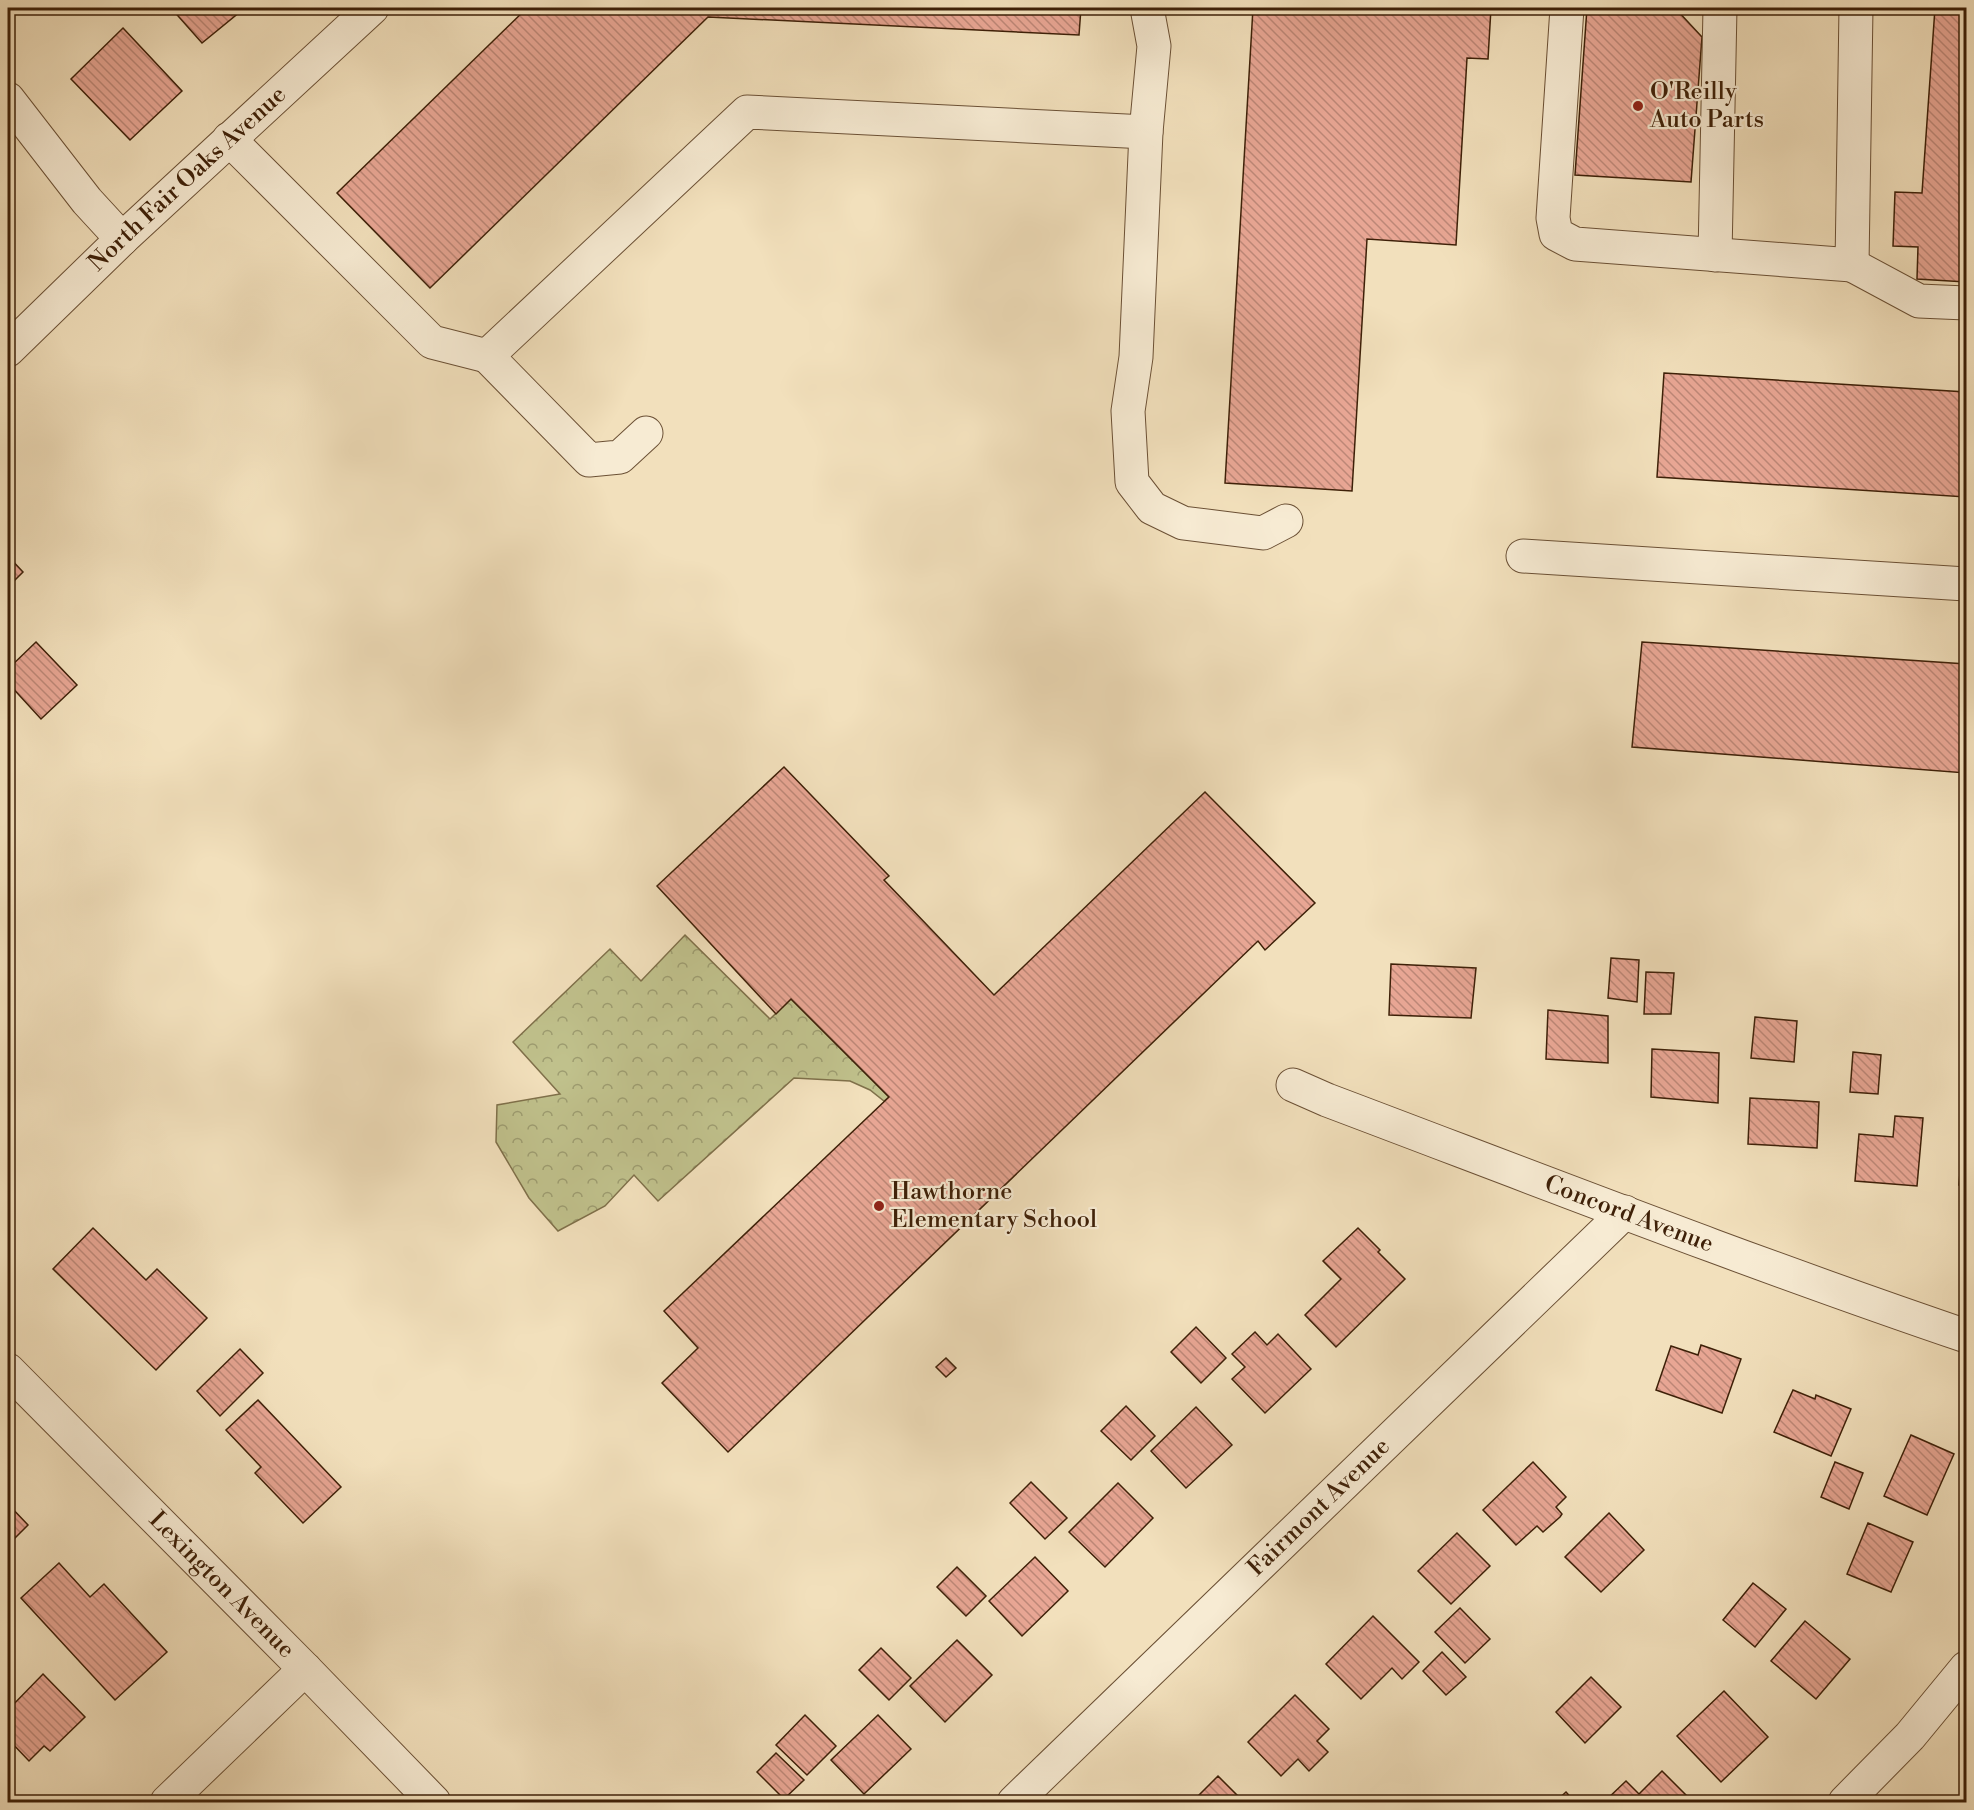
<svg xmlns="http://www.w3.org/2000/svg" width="1974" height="1810" font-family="'Libre Bodoni',serif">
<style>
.park{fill:url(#park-crowns);stroke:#7f704a;stroke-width:1.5}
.building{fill:url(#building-back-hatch);stroke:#3e2008;stroke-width:1.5}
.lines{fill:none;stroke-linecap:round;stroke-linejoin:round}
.minor-casing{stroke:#6b5035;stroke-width:35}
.minor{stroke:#f7ebd3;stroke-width:33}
.poi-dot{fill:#8f2418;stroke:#f7ebd3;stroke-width:2}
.labels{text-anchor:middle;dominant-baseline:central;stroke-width:4.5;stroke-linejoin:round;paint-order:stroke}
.poi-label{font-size:24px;fill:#3e2008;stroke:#f7ebd3;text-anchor:start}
.street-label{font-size:24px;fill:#3e2008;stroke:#f7ebd3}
</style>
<defs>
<pattern id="park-crowns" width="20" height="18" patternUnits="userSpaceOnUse" patternTransform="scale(1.5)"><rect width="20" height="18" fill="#c0c18c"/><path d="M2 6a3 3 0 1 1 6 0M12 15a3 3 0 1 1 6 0" fill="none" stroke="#9d9c70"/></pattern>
<pattern id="building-back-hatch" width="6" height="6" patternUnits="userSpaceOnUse" patternTransform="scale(1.5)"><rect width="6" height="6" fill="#e8a694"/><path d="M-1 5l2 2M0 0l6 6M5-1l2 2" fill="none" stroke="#bd8777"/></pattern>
</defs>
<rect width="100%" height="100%" fill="#f2e0bc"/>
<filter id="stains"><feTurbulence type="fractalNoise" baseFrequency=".00333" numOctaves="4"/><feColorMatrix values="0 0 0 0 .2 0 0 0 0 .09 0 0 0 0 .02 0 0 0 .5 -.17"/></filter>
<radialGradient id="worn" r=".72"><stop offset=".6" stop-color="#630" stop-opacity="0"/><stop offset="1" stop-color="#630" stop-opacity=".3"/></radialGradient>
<path class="park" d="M 685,935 L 770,1019 L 791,999 L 889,1097 L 884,1101 L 870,1090 L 850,1081 L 794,1078 L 658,1201 L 634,1175 L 605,1206 L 558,1231 L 529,1198 L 496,1142 L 497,1105 L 560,1094 L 513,1042 L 610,949 L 641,981 Z"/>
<g class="building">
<path d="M 171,8 L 239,8 L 241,11 L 202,43 Z"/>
<path d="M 527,8 L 1081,8 L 1079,35 L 708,17 L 430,288 L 337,193 Z"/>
<path d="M 1253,8 L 1491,8 L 1488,59 L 1467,58 L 1456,245 L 1367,239 L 1352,491 L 1225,483 Z"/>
<path d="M 1587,8 L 1675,8 L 1702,37 L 1691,182 L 1575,175 Z"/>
<path d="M 1935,8 L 1966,8 L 1966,282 L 1917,279 L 1918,247 L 1893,246 L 1895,192 L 1922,193 Z"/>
<path d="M 123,28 L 182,91 L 130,140 L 71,79 Z"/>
<path d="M 1664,373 L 1966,392 L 1966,497 L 1657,477 Z"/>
<path d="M 8,556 L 23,572 L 8,587 Z"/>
<path d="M 36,642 L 77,685 L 41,719 L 8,683 L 8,669 Z"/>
<path d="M 1642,642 L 1966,664 L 1966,773 L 1632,747 Z"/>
<path d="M 784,767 L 889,876 L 884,880 L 994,995 L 1205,792 L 1315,903 L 1265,950 L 1258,941 L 728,1452 L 662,1383 L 698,1348 L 664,1311 L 889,1097 L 791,999 L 776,1014 L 657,886 Z"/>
<path d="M 1611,958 L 1639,960 L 1637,1002 L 1608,998 Z"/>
<path d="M 1391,964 L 1476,968 L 1471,1018 L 1389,1015 Z"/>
<path d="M 1646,972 L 1674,973 L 1671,1014 L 1644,1014 Z"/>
<path d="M 1548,1010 L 1608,1016 L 1608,1063 L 1546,1059 Z"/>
<path d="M 1755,1017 L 1797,1021 L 1794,1062 L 1751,1058 Z"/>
<path d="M 1652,1049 L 1719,1053 L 1718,1103 L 1651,1097 Z"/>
<path d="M 1853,1052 L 1881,1055 L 1878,1094 L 1850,1092 Z"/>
<path d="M 1750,1098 L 1819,1102 L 1817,1148 L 1748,1144 Z"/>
<path d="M 1895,1116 L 1923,1118 L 1917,1186 L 1855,1181 L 1859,1134 L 1893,1137 Z"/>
<path d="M 1964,1121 L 1966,1121 L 1966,1185 L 1959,1185 Z"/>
<path d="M 93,1228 L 146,1280 L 157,1269 L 207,1318 L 156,1370 L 53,1269 Z"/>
<path d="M 1358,1228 L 1380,1250 L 1378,1252 L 1405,1279 L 1336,1347 L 1305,1315 L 1341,1279 L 1323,1261 Z"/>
<path d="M 1196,1327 L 1226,1358 L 1201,1383 L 1171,1352 Z"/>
<path d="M 1255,1332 L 1267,1345 L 1278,1334 L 1311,1369 L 1265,1413 L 1232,1379 L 1245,1367 L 1232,1354 Z"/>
<path d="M 1701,1345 L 1741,1359 L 1722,1413 L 1656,1390 L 1671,1346 L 1698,1355 Z"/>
<path d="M 240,1349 L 263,1373 L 220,1416 L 197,1391 Z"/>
<path d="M 946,1358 L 956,1368 L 946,1377 L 936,1367 Z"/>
<path d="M 1793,1390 L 1815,1399 L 1816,1395 L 1851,1409 L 1831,1456 L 1774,1432 Z"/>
<path d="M 258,1400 L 341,1487 L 303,1523 L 255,1473 L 261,1467 L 226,1430 Z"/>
<path d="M 1126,1406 L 1155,1436 L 1131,1460 L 1101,1431 Z"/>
<path d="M 1196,1407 L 1232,1445 L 1186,1488 L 1151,1451 Z"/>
<path d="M 1911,1435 L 1954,1454 L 1927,1515 L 1884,1496 Z"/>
<path d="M 1533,1462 L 1566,1497 L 1556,1507 L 1562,1514 L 1560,1517 L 1543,1532 L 1537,1526 L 1516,1545 L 1483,1510 Z"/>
<path d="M 1835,1462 L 1863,1473 L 1849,1509 L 1821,1497 Z"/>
<path d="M 1031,1482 L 1067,1518 L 1045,1539 L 1010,1503 Z"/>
<path d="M 1118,1483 L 1153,1518 L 1105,1567 L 1069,1532 Z"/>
<path d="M 8,1504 L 28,1525 L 8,1545 Z"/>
<path d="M 1609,1513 L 1644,1550 L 1601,1592 L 1565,1557 Z"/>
<path d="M 1868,1523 L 1913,1542 L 1891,1592 L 1847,1574 Z"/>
<path d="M 1457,1533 L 1490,1566 L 1451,1604 L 1418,1571 Z"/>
<path d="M 1035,1557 L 1068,1591 L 1022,1636 L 989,1601 Z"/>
<path d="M 59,1563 L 90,1597 L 104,1584 L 167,1652 L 115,1700 L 21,1598 Z"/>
<path d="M 957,1567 L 986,1596 L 966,1616 L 937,1587 Z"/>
<path d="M 1753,1583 L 1786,1609 L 1755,1647 L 1723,1620 Z"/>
<path d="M 1460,1608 L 1490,1639 L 1465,1663 L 1435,1632 Z"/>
<path d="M 1373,1616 L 1419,1662 L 1402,1679 L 1392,1668 L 1361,1699 L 1326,1664 Z"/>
<path d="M 1805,1621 L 1850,1659 L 1816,1699 L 1771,1661 Z"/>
<path d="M 957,1640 L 992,1675 L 945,1722 L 910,1686 Z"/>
<path d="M 881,1648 L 911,1678 L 889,1700 L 859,1670 Z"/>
<path d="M 1442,1652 L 1466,1677 L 1446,1695 L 1423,1671 Z"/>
<path d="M 43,1674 L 85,1717 L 50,1751 L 44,1746 L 29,1761 L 8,1739 L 8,1710 Z"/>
<path d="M 1591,1677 L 1621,1707 L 1585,1743 L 1556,1712 Z"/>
<path d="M 1724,1691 L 1768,1737 L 1721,1782 L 1677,1736 Z"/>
<path d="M 1295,1695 L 1329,1729 L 1317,1741 L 1328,1752 L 1309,1771 L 1298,1759 L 1281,1776 L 1248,1742 Z"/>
<path d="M 805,1715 L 836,1746 L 807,1775 L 776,1745 Z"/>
<path d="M 878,1715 L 911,1749 L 864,1794 L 831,1760 Z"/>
<path d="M 776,1753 L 804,1780 L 784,1799 L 757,1772 Z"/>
<path d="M 1662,1771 L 1693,1802 L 1604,1802 L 1626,1781 L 1639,1794 Z"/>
<path d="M 1218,1776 L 1244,1802 L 1192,1802 Z"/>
<path d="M 1566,1792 L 1575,1802 L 1555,1802 Z"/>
</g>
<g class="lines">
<defs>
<g id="minor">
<path d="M 1567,8 L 1553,218 L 1556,234 L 1575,244 L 1852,265 L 1856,8"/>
<path d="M 8,99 L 87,201 L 122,239"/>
<path d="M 1146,132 L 1136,357 L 1128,411 L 1132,482 L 1152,508 L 1183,523 L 1263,533 L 1286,521"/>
<path d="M 229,139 L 432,342 L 487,356 L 747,112 L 1146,132 L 1154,46 L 1147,8"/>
<path d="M 1715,255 L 1720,8"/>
<path d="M 1852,265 L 1919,301 L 1966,303"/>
<path id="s1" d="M 8,350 L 122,239 L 372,8"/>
<path d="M 487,356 L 589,460 L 620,457 L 646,433"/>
<path d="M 1523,556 L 1966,584"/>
<path id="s2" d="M 1293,1085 L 1327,1100 C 1539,1180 1751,1263 1966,1336"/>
<path id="s3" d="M 8,1370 L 305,1669 L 434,1802"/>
<path d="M 167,1802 L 305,1669"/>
<path id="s4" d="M 1014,1802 L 1625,1212"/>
<path d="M 1845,1802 L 1910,1736 L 1966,1668"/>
</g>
</defs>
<use href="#minor" class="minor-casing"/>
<use href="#minor" class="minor"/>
</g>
<g class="poi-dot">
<circle cx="1638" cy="106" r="6"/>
<circle cx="879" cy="1206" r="6"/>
</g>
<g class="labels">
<g class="poi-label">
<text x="1650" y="92">O'Reilly<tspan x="1650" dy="28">Auto Parts</tspan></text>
<text x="891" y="1192">Hawthorne<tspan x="891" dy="28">Elementary School</tspan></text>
</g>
<g class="street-label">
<text stroke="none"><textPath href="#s1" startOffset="248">North Fair Oaks Avenue</textPath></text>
<text stroke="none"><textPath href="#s2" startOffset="360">Concord Avenue</textPath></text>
<text stroke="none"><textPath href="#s4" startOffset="424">Fairmont Avenue</textPath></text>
<text stroke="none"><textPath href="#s3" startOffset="303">Lexington Avenue</textPath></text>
</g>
</g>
<rect width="1974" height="1810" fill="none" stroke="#f2e0bc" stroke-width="30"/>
<rect x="9" y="9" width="1956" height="1792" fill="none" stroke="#3e2008" stroke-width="3"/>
<rect x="15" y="15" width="1944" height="1780" fill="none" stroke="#3e2008" stroke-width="1.5"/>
<rect width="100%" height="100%" filter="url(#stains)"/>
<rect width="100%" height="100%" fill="url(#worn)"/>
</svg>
